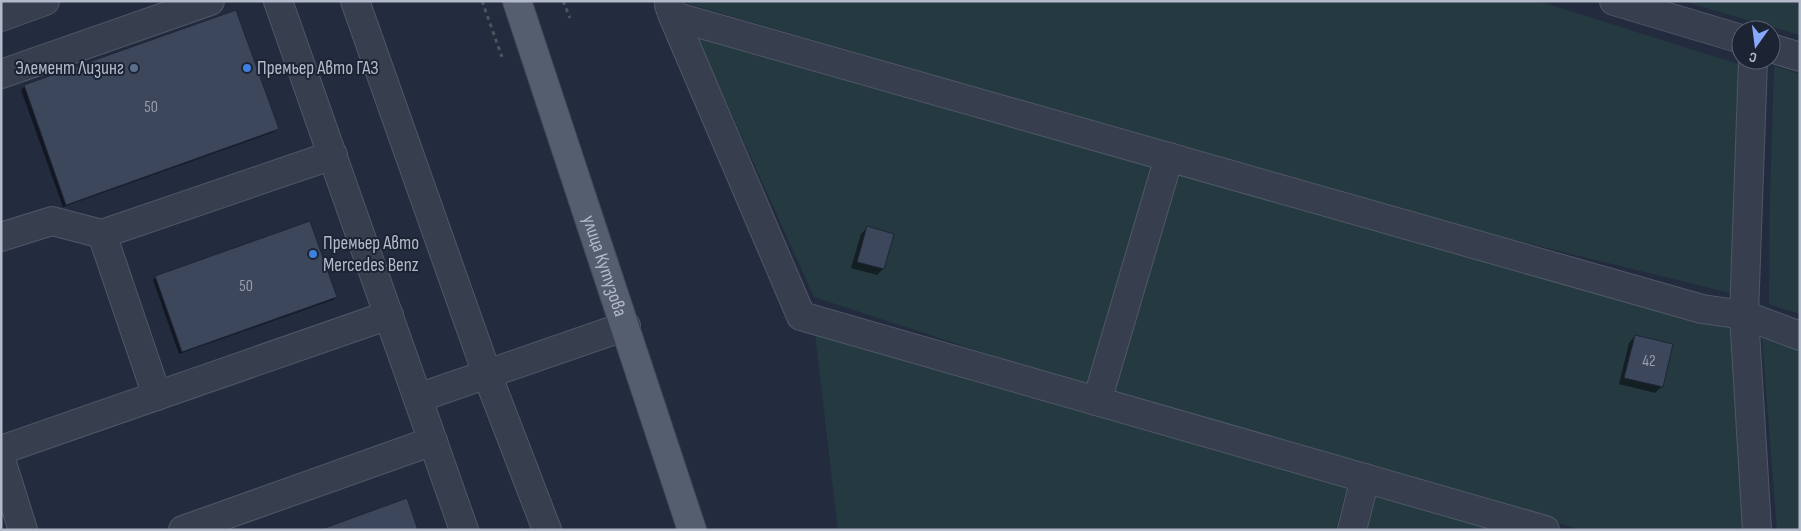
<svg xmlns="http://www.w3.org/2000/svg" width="1801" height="531" font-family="'Sofia Sans Condensed',sans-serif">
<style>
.green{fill:#253a40}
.shadow{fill:#0007}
.building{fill:#3d475c;stroke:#1e2636}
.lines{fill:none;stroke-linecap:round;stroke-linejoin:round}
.minor-casing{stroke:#4f5767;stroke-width:30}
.major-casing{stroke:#404858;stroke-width:30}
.path{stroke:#43575d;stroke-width:3;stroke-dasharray:4 4;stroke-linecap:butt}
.minor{stroke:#373f4f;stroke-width:28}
.major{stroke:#555e6f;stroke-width:28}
.service-dot{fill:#5c6f8a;stroke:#1c2434;stroke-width:2}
.shop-dot{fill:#3f7fe0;stroke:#1c2434;stroke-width:2}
.labels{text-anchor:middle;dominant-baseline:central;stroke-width:4;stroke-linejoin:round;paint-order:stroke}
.number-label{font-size:16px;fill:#969dae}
.poi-label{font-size:19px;fill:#b3baca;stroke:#1c2434;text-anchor:start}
.street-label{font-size:19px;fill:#b3baca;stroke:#1c2434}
</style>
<rect width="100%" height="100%" fill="#232c3f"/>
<g class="green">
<path d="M 679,1 L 1538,1 L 1738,64 L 1730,293 L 1405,213 Z"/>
<path d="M 1682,1 L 1800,1 L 1800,35 Z"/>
<path d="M 697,37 L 1157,162 L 1089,387 L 814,297 Z"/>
<path d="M 1774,66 L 1800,74 L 1800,314 L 1769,304 L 1770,199 Z"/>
<path d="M 1177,172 L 1694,321 L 1736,329 L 1747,530 L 1582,530 L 1111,393 Z"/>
<path d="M 815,333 L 1347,487 L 1336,530 L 838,530 Z"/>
<path d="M 1762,338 L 1800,351 L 1800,530 L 1777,530 Z"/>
<path d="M 1371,490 L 1499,530 L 1361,530 Z"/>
</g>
<g class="shadow">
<path d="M 236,12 L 277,129 L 274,132 L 63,207 L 21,90 L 24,87 Z"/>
<path d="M 867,228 L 883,269 L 877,275 L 851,268 L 861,234 Z"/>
<path d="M 156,277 L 336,297 L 333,300 L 179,354 L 153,280 Z"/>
<path d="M 1635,336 L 1662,386 L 1655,393 L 1619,384 L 1629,343 Z"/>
</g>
<g class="building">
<path d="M 236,10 L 279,129 L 66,205 L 24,85 Z"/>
<path d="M 310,221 L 337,297 L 182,352 L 155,276 Z"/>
<path d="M 867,226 L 894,234 L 884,269 L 857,262 Z"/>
<path d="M 1635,335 L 1673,344 L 1663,387 L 1624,378 Z"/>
<path d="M 407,498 L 418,530 L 319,530 Z"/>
</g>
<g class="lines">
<defs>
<g id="minor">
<path d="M 278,1 L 464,530"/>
<path d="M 355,1 L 487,374 L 547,530"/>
<path d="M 1614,1 L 1741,39"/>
<path d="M 669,5 L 673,16 L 801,316 L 1545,530"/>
<path d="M 673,16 L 1702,309 L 1744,315 L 1800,336"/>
<path d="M 1,17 L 45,1"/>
<path d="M 1771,48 L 1800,57"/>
<path d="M 1753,60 L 1744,315 L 1757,530"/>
<path d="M 1,74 L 210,1"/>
<path d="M 102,234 L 157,396"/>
<path d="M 1,237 L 52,221 L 102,234 L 333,155"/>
<path d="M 418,398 L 626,326"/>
<path d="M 1097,401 L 1169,157"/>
<path d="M 1,450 L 389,315"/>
<path d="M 1,460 L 23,530"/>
<path d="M 183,530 L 433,441"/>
<path d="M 1352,530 L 1365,478"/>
</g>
<g id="major">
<path id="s1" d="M 517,1 L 692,530"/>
</g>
</defs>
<use href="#minor" class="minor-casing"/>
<use href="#major" class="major-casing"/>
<g class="path">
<path d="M 482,1 L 502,57"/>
<path d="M 563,1 L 570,18"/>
</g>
<use href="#minor" class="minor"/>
<use href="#major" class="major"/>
</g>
<circle class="service-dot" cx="134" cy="68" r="5"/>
<g class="shop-dot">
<circle cx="247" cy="68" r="5"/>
<circle cx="313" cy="254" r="5"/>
</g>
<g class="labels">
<g class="number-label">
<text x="151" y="107">50</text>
<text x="246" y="286">50</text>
<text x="1649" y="361">42</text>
</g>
<g class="poi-label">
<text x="124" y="68" text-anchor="end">Элемент Лизинг</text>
<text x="257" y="68">Премьер Авто ГАЗ</text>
<text x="323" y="243">Премьер Авто<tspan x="323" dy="22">Mercedes Benz</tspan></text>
</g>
<g class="street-label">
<text stroke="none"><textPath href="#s1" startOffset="279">улица Кутузова</textPath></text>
</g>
</g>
<rect width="1801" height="531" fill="none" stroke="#b3baca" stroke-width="5"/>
<g transform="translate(1756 45) rotate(194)"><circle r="24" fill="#1c2434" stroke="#586070"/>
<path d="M0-4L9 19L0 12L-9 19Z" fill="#87a9fb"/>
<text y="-8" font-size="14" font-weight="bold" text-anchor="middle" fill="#b3baca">С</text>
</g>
</svg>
